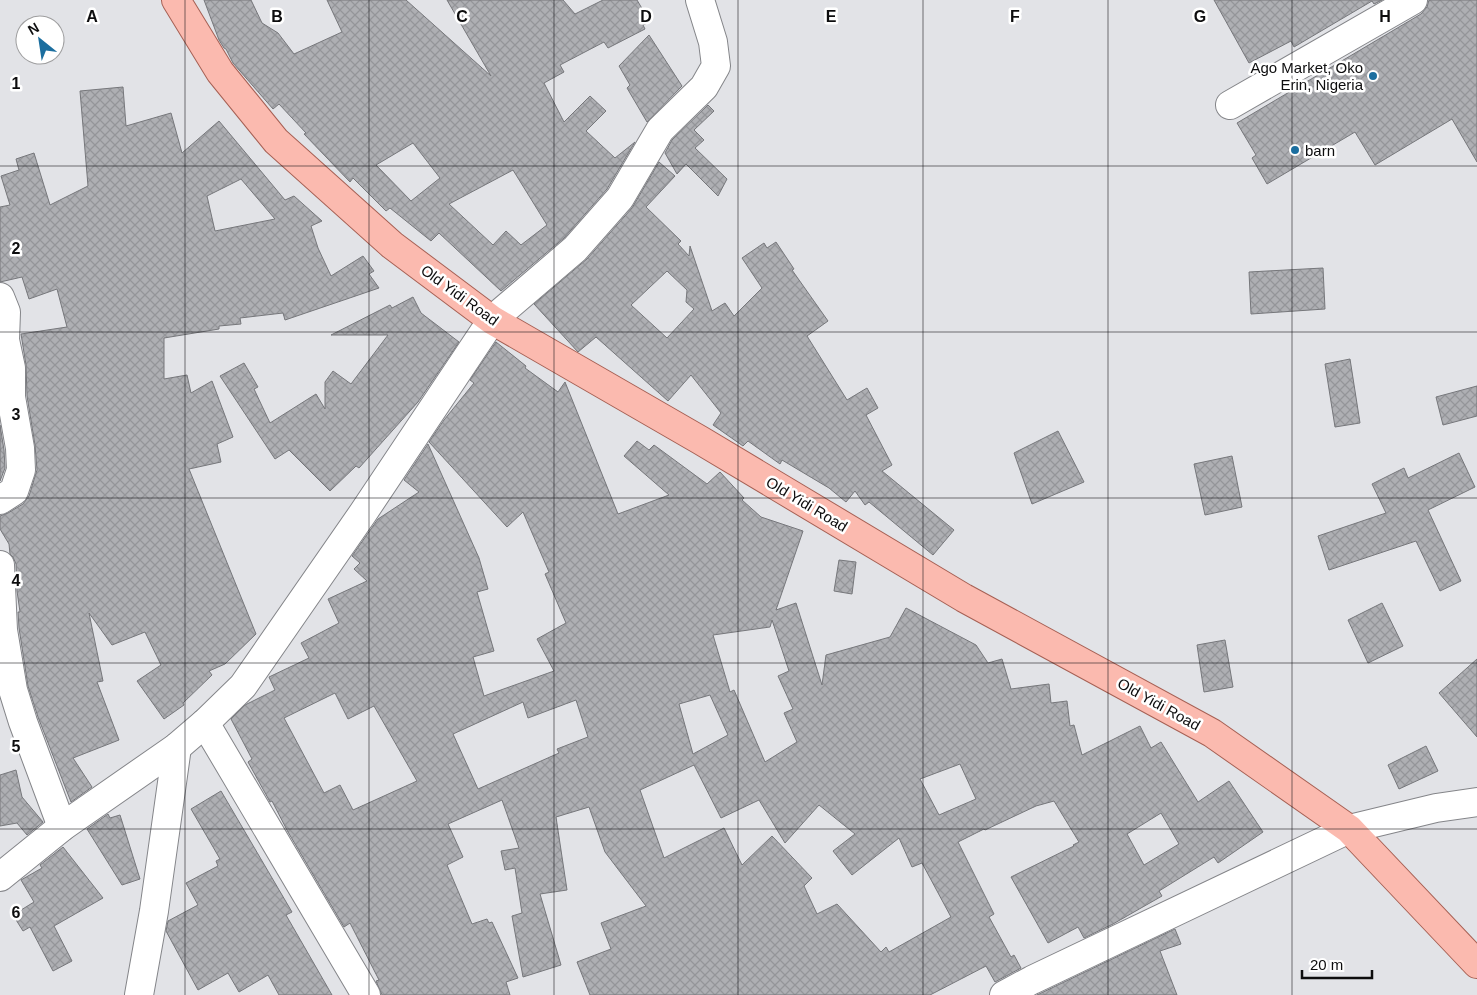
<svg xmlns="http://www.w3.org/2000/svg" width="1477" height="995" font-family="Helvetica,sans-serif">
<style>
.building{fill:url(#building-cross-hatch);stroke:#76777b;fill-rule:evenodd}
.lines{fill:none;stroke-linecap:round;stroke-linejoin:round}
.minor-casing{stroke:#848589;stroke-width:30}
.major-casing{stroke:#a66054;stroke-width:30}
.minor{stroke:#fff;stroke-width:28}
.major{stroke:#fbbaaf;stroke-width:28}
.grid{fill:none;stroke:#0d0d0e;stroke-width:1;stroke-opacity:0.55}
.poi-dot{fill:#1b6e9f;stroke:#fff;stroke-width:2}
.labels{text-anchor:middle;dominant-baseline:central;stroke-width:5;stroke-linejoin:round;paint-order:stroke}
.poi-label{font-size:15px;fill:#0d0d0e;stroke:#fff;text-anchor:end}
.street-label{font-size:15px;fill:#0d0d0e;stroke:#fff}
.grid-label{font-size:16px;text-anchor:middle;font-weight:bold;fill:#0d0d0e;stroke:#fff;stroke-width:5;stroke-linejoin:round;paint-order:stroke}
</style>
<defs>
<pattern id="building-cross-hatch" width="8" height="8" patternUnits="userSpaceOnUse" patternTransform="scale(1.25)"><rect width="8" height="8" fill="#aeafb3"/><path d="M0 0l8 8M0 8l8-8" fill="none" stroke="#949599"/></pattern>
</defs>
<rect width="100%" height="100%" fill="#e2e3e7"/>
<g class="building">
<path d="M 204,0 L 251,0 L 262,23 L 278,33 L 294,54 L 342,32 L 327,0 L 406,0 L 491,76 L 447,0 L 563,0 L 575,14 L 603,0 L 637,0 L 650,22 L 643,25 L 645,29 L 608,48 L 604,42 L 560,65 L 564,72 L 544,83 L 564,122 L 590,96 L 606,111 L 586,131 L 615,158 L 635,142 L 607,189 L 564,238 L 501,291 L 439,233 L 431,241 L 390,208 L 386,211 L 353,178 L 350,182 L 304,134 L 306,133 L 279,104 L 273,109 L 233,63 L 226,49 L 224,48 L 219,40 ZM 413,143 L 440,178 L 411,201 L 376,165 ZM 513,170 L 547,225 L 521,245 L 506,231 L 493,245 L 449,204 Z"/>
<path d="M 1214,0 L 1382,0 L 1374,4 L 1372,1 L 1294,47 L 1291,41 L 1249,63 Z"/>
<path d="M 1429,0 L 1477,0 L 1477,162 L 1452,119 L 1375,165 L 1355,132 L 1267,184 L 1252,158 L 1256,155 L 1237,123 L 1421,14 L 1427,7 Z"/>
<path d="M 649,35 L 682,86 L 647,122 L 627,88 L 630,85 L 619,66 Z"/>
<path d="M 123,87 L 126,126 L 171,113 L 182,153 L 219,121 L 285,200 L 294,196 L 322,221 L 311,226 L 318,248 L 331,276 L 363,256 L 374,271 L 369,274 L 379,288 L 285,320 L 283,313 L 240,318 L 241,324 L 219,326 L 219,329 L 164,338 L 164,379 L 187,375 L 191,393 L 212,381 L 233,437 L 217,444 L 221,462 L 189,469 L 256,634 L 225,664 L 209,671 L 212,675 L 183,703 L 184,705 L 164,719 L 137,681 L 161,665 L 145,632 L 112,645 L 89,613 L 103,681 L 97,682 L 119,740 L 73,758 L 92,787 L 71,802 L 38,717 L 28,686 L 19,628 L 18,612 L 20,612 L 17,591 L 16,564 L 13,557 L 10,554 L 9,544 L 0,529 L 0,516 L 8,513 L 23,504 L 29,496 L 37,470 L 35,445 L 27,396 L 26,365 L 21,334 L 67,327 L 57,289 L 29,299 L 22,277 L 0,282 L 0,207 L 10,205 L 1,176 L 19,170 L 16,159 L 34,153 L 50,205 L 88,186 L 80,91 ZM 241,179 L 275,219 L 215,231 L 207,196 Z"/>
<path d="M 708,105 L 714,111 L 694,130 L 704,140 L 695,148 L 727,179 L 718,196 L 686,164 L 677,174 L 665,153 L 672,140 Z"/>
<path d="M 659,162 L 675,176 L 646,207 L 681,241 L 678,244 L 689,256 L 690,246 L 712,311 L 725,303 L 734,316 L 762,288 L 742,258 L 764,243 L 767,248 L 776,242 L 794,269 L 792,270 L 828,321 L 807,336 L 847,400 L 867,388 L 878,408 L 866,415 L 892,465 L 882,471 L 954,530 L 933,555 L 869,502 L 865,505 L 855,491 L 846,502 L 829,488 L 782,460 L 780,464 L 748,441 L 743,446 L 713,425 L 721,413 L 691,375 L 668,401 L 596,337 L 578,352 L 534,304 L 587,259 L 632,208 ZM 667,271 L 687,290 L 686,302 L 694,309 L 667,338 L 631,305 Z"/>
<path d="M 1323,268 L 1325,309 L 1251,314 L 1249,272 Z"/>
<path d="M 413,297 L 421,313 L 459,342 L 418,402 L 359,468 L 356,466 L 330,491 L 289,450 L 275,459 L 220,376 L 244,363 L 258,387 L 254,389 L 270,423 L 316,394 L 325,409 L 325,382 L 333,371 L 351,384 L 388,335 L 331,335 L 390,305 L 392,308 Z"/>
<path d="M 496,342 L 526,366 L 525,368 L 558,392 L 565,382 L 618,514 L 669,495 L 624,456 L 637,441 L 649,450 L 654,445 L 707,484 L 720,472 L 744,498 L 742,500 L 761,517 L 803,531 L 776,610 L 796,603 L 822,685 L 826,655 L 890,637 L 906,608 L 976,645 L 988,663 L 1002,659 L 1011,689 L 1049,684 L 1051,703 L 1067,701 L 1070,726 L 1074,725 L 1082,755 L 1140,726 L 1151,748 L 1161,742 L 1198,802 L 1229,781 L 1263,832 L 1218,863 L 1214,857 L 1159,891 L 1162,896 L 1113,924 L 1084,938 L 1078,927 L 1048,943 L 1011,877 L 1074,846 L 1073,845 L 1079,842 L 1054,801 L 1036,806 L 985,830 L 984,829 L 958,842 L 994,914 L 989,917 L 1011,957 L 1014,955 L 1021,968 L 995,982 L 986,966 L 930,995 L 590,995 L 577,962 L 611,949 L 601,923 L 646,906 L 605,852 L 589,807 L 556,817 L 567,890 L 540,894 L 561,965 L 523,977 L 512,916 L 522,913 L 515,868 L 505,870 L 501,851 L 519,848 L 502,800 L 448,824 L 463,857 L 447,865 L 472,924 L 487,919 L 489,923 L 492,922 L 518,978 L 506,982 L 510,995 L 382,995 L 376,981 L 379,980 L 350,923 L 344,927 L 288,832 L 272,801 L 270,802 L 269,800 L 248,762 L 252,759 L 231,719 L 245,705 L 275,690 L 269,677 L 309,658 L 301,643 L 339,623 L 328,599 L 367,581 L 354,569 L 360,563 L 352,556 L 378,519 L 419,492 L 404,480 L 428,444 L 479,558 L 488,589 L 477,592 L 494,651 L 473,657 L 484,696 L 554,671 L 537,639 L 566,623 L 545,574 L 549,572 L 523,512 L 507,527 L 429,442 L 444,420 L 474,383 L 470,380 ZM 772,620 L 789,671 L 778,676 L 793,709 L 784,713 L 797,742 L 765,762 L 734,690 L 730,692 L 713,635 L 770,627 ZM 335,693 L 348,719 L 374,706 L 417,781 L 353,810 L 340,785 L 324,793 L 284,718 ZM 710,695 L 728,735 L 693,754 L 679,704 ZM 576,700 L 588,737 L 557,749 L 559,753 L 478,789 L 453,734 L 523,702 L 528,718 ZM 960,764 L 976,799 L 939,815 L 920,779 ZM 694,765 L 721,818 L 759,800 L 785,843 L 819,805 L 855,834 L 833,851 L 852,875 L 899,838 L 912,867 L 922,863 L 951,917 L 889,952 L 886,947 L 881,952 L 837,904 L 817,914 L 804,886 L 812,878 L 772,836 L 742,865 L 724,828 L 664,858 L 640,790 ZM 1161,813 L 1179,844 L 1144,865 L 1127,834 Z"/>
<path d="M 1350,359 L 1360,423 L 1335,427 L 1325,364 Z"/>
<path d="M 1477,386 L 1477,416 L 1443,425 L 1436,397 Z"/>
<path d="M 0,425 L 4,450 L 5,468 L 0,481 Z"/>
<path d="M 1058,431 L 1084,482 L 1032,504 L 1014,453 Z"/>
<path d="M 1459,453 L 1475,487 L 1428,510 L 1461,581 L 1440,591 L 1416,541 L 1329,570 L 1318,536 L 1386,513 L 1372,484 L 1404,468 L 1408,478 Z"/>
<path d="M 1232,456 L 1242,507 L 1205,515 L 1194,464 Z"/>
<path d="M 839,560 L 856,562 L 852,594 L 834,591 Z"/>
<path d="M 1382,603 L 1403,646 L 1368,663 L 1348,620 Z"/>
<path d="M 1225,640 L 1233,687 L 1204,692 L 1197,645 Z"/>
<path d="M 1477,659 L 1477,737 L 1439,693 Z"/>
<path d="M 1426,746 L 1438,771 L 1399,789 L 1388,765 Z"/>
<path d="M 16,770 L 22,797 L 43,822 L 27,835 L 17,823 L 0,826 L 0,775 Z"/>
<path d="M 221,791 L 292,912 L 286,915 L 332,995 L 279,995 L 268,975 L 239,992 L 228,973 L 198,990 L 166,931 L 168,921 L 198,905 L 186,883 L 218,866 L 216,861 L 220,859 L 191,809 Z"/>
<path d="M 108,814 L 110,818 L 120,815 L 140,879 L 122,885 L 87,829 Z"/>
<path d="M 63,847 L 103,898 L 54,926 L 72,961 L 53,971 L 30,927 L 23,931 L 13,915 L 34,902 L 21,880 L 42,868 L 40,865 Z"/>
<path d="M 1175,929 L 1181,944 L 1160,951 L 1177,995 L 1037,995 Z"/>
</g>
<g class="lines">
<defs>
<g id="minor">
<path d="M 1230,105 L 1413,0"/>
<path d="M 0,297 L 6,312 L 5,340 L 11,368 L 11,397 L 20,448 L 21,470 L 14,491 L 0,500"/>
<path d="M 0,565 L 3,630 L 13,690 L 23,722 L 62,827"/>
<path d="M 205,723 L 366,995"/>
<path d="M 0,877 L 62,827 L 177,747 L 205,723 L 243,686 L 363,513 L 492,320 L 575,249 L 620,198 L 660,130 L 704,87 L 716,66 L 713,42 L 700,0"/>
<path d="M 139,995 L 154,911 L 177,747"/>
<path d="M 1004,995 L 1032,980 L 1349,829 L 1436,808 L 1477,802"/>
</g>
<path id="major" d="M 176,0 L 220,72 L 276,141 L 392,245 L 492,320 L 700,440 L 964,598 L 1212,733 L 1349,829 L 1477,964"/>
</defs>
<use href="#minor" class="minor-casing"/>
<use href="#major" class="major-casing"/>
<use href="#minor" class="minor"/>
<use href="#major" class="major"/>
</g>
<path class="grid" d="M 185,0 L 185,995M 369,0 L 369,995M 554,0 L 554,995M 738,0 L 738,995M 923,0 L 923,995M 1108,0 L 1108,995M 1292,0 L 1292,995M 0,166 L 1477,166M 0,332 L 1477,332M 0,498 L 1477,498M 0,663 L 1477,663M 0,829 L 1477,829"/>
<g class="poi-dot">
<circle cx="1373" cy="76" r="5"/>
<circle cx="1295" cy="150" r="5"/>
</g>
<g class="labels">
<g class="poi-label">
<text x="1363" y="67">Ago Market, Oko<tspan x="1363" dy="17">Erin, Nigeria</tspan></text>
<text x="1305" y="150" text-anchor="start">barn</text>
</g>
<g class="street-label">
<text transform="translate(460 295) rotate(36)">Old Yidi Road</text>
<text transform="translate(807 504) rotate(31)">Old Yidi Road</text>
<text transform="translate(1159 704) rotate(29)">Old Yidi Road</text>
</g>
</g>
<g class="grid-label">
<text x="92" y="22">A</text>
<text x="277" y="22">B</text>
<text x="462" y="22">C</text>
<text x="646" y="22">D</text>
<text x="831" y="22">E</text>
<text x="1015" y="22">F</text>
<text x="1200" y="22">G</text>
<text x="1385" y="22">H</text>
<text x="16" y="89">1</text>
<text x="16" y="254">2</text>
<text x="16" y="420">3</text>
<text x="16" y="586">4</text>
<text x="16" y="752">5</text>
<text x="16" y="918">6</text>
</g>
<g transform="translate(40 40) rotate(330)"><circle r="24" fill="#ffffff" stroke="#9e9e9f"/>
<path d="M0-4L9 19L0 12L-9 19Z" fill="#1b6e9f"/>
<text y="-8" font-size="14" font-weight="bold" text-anchor="middle" fill="#0d0d0e">N</text>
</g>
<path d="M1302 970v8h70v-8" fill="none" stroke="#0d0d0e" stroke-width="2.5"/>
<text x="1310" y="970" font-size="15" fill="#0d0d0e" stroke="#ffffff" stroke-width="4" paint-order="stroke">20 m</text>
</svg>
